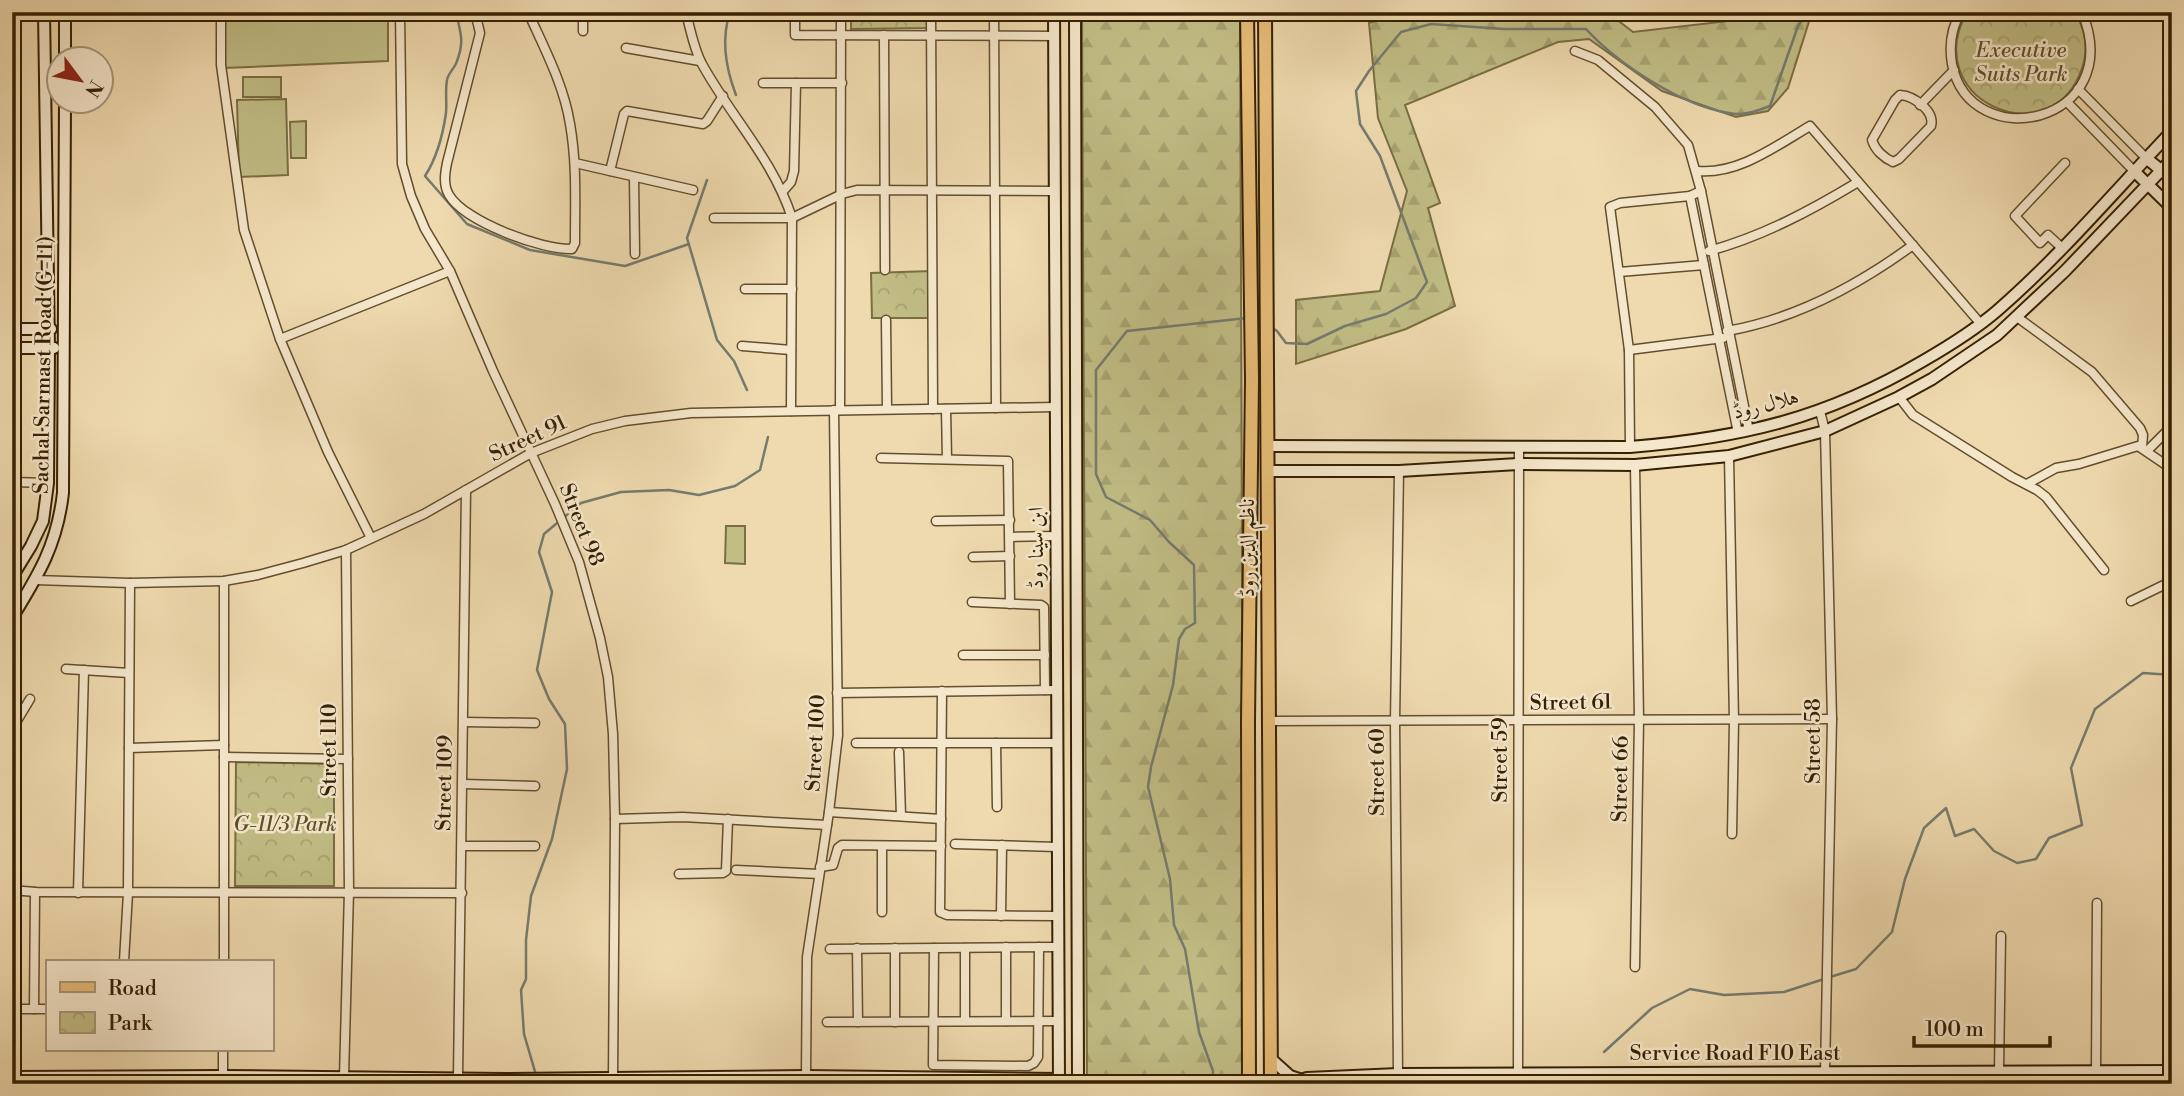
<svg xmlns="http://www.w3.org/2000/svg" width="2184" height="1096" font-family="'Libre Bodoni',Amiri,serif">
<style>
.forest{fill:url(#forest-firs);stroke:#7a6e44;stroke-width:2}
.park{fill:url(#park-crowns);stroke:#7a6e44;stroke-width:2}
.pitch{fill:#c1bd85;stroke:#7a6e44;stroke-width:2}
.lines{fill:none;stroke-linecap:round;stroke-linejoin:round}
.stream{stroke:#757b6f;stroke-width:2.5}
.street-casing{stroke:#634e2d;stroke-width:11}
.secondary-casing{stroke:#342002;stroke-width:14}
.primary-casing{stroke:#342002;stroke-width:16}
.street{stroke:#f5e7cb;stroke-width:8}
.secondary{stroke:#f5e7cb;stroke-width:10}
.primary{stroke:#e8bd78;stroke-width:12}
.labels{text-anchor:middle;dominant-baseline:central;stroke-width:5;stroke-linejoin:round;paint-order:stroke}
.park-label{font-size:21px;font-style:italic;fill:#5e4f29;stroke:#f5e7cb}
.street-label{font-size:21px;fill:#342002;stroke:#f5e7cb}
</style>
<defs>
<pattern id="forest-firs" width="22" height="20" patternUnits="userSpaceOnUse" patternTransform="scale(1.75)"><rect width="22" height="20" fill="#c1bd85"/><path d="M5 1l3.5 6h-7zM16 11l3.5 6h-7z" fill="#a6a271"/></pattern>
<pattern id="park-crowns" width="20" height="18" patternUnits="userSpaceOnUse" patternTransform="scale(1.75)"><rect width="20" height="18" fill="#c1bd85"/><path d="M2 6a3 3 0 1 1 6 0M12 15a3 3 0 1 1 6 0" fill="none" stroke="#a6a271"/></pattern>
</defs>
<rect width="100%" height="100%" fill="#efdaaf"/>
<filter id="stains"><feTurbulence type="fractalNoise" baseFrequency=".00286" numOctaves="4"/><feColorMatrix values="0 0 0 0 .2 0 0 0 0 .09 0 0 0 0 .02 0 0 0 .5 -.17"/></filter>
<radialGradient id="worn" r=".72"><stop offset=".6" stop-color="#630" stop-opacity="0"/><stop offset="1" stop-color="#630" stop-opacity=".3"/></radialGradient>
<g class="forest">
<path d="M 1082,12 L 1240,12 L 1244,1084 L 1087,1084 Z"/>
<path d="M 1405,12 L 1607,12 L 1633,32 L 1781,15 L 1782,12 L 1812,12 L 1788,88 L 1768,111 L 1736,117 L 1662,91 L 1589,39 L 1558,42 L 1405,105 L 1440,203 L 1428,208 L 1455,306 L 1406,329 L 1296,364 L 1296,300 L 1380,291 L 1407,191 L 1378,118 L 1369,23 Z"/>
</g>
<g class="park">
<path d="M 851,12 L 927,12 L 927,28 L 851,29 Z"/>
<path d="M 1967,12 L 2075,12 C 2086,31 2089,53 2080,74 C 2045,156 1919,98 1967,12 Z"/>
<path d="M 931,271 L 930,318 L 872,318 L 871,273 Z"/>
<path d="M 236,762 L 334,764 L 334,886 L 235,886 Z"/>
<path d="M 2172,1078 L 2172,1084 L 1319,1084 L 1320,1083 Z"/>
</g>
<g class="pitch">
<path d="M 225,12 L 388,12 L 388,61 L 224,68 Z"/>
<rect x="243" y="77" width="38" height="20"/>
<path d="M 286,99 L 288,175 L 239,177 L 237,100 Z"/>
<path d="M 306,121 L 306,158 L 291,158 L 290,122 Z"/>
<path d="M 726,526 L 745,526 L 745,564 L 725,563 Z"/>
</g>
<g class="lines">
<g class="stream">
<path d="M 456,12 C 460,32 465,40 457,61 C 455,68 448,73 447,80 C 445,91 447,103 446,113 C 443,134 436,159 425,176 L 467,224 L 530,250 L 625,266 L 689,244"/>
<path d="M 730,12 C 721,39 726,69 736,95"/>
<path d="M 707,180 L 687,238 L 717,340 L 734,361 L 747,390"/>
<path d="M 1271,327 L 1277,331 L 1286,343 L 1307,344 L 1345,326 L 1386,314 L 1416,298 L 1427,282 L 1380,156 L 1360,124 L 1356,91 L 1369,71 L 1401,32 L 1431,24 L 1504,29 L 1586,29 C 1618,64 1682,106 1729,113 C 1743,116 1757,111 1770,106 L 1798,26 L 1807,12"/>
<path d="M 1830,977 L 1856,969 L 1892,932 L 1905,879 L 1924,828 L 1946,808 L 1955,836 L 1974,829 L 1994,851 L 2017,863 L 2036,859 L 2049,838 L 2082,825 L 2071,768 L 2095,709 L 2143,673 L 2172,675"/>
<path d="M 1604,1052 L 1652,1008 L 1690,989 L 1724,995 L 1784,992 L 1824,979"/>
<path d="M 536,1075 L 524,1034 L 521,990 L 526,979 L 526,940 L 531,896 L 552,839 L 567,769 L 565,724 L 549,699 L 537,670 L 552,592 L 539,552 L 544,534 L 581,503 L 621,492 L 669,490 L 699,495 L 735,486 L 760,470 L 768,437"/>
<path d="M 1212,1084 L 1213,1071 L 1199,1032 L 1185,949 L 1174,925 L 1170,879 L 1148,787 L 1151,767 L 1173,685 L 1179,639 L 1185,629 L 1195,623 L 1194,565 L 1169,542 L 1150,520 L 1106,497 L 1096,474 L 1096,370 L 1127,331 L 1247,318"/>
</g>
<defs>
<g id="street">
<path d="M 221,12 L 221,65 L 244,230 L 280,339 L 328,452 L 371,538"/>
<path d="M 400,12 L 402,164 L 411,196 L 425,229 L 450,271 L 493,371 L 555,504 L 579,562 L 600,638 L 608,677 L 613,734 L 615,819 L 613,1078"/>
<path d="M 475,12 L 480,33 L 447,163 C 445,173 443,185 449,195 C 465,222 542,250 572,249 L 575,243 C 575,203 577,163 570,124 C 564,85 544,48 528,12"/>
<path d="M 583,12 L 583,31"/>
<path d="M 686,12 C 690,29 694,49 702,64 C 731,117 773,159 792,218 L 791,411"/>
<path d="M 795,12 L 795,35 L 1054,36"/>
<path d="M 931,12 L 933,409"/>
<path d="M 994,12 L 996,408"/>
<path d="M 1961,12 C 1951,28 1949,46 1952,64 C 1970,157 2128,124 2082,12"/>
<path d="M 884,35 L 885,270"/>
<path d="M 626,48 L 700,61"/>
<path d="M 1575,51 L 1598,60 L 1655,107 L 1688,145 L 1701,191 L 1749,431"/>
<path d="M 763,83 L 842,83"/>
<path d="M 2078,89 L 2146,158"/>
<path d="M 1900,95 C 1914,96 1935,111 1931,126 L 1899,159 L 1893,162 C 1884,158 1875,150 1872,140 L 1895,100 Z"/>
<path d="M 2067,102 L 2134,171"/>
<path d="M 1920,105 L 1954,70"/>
<path d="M 575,163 L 693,190"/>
<path d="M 610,171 L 624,114 L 627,111 L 703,124 L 707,121 L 723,96"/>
<path d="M 1697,171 C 1738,175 1776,146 1810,126 L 1980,323"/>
<path d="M 634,177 L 635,254"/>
<path d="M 783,191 L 791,182 L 794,171 L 796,83"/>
<path d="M 1690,196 L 1738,433"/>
<path d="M 714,218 L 792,218 L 842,194 L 857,190 L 1055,191"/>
<path d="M 2062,248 L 2048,235 L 2040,243 L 2015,216 L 2065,163"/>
<path d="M 1709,251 C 1763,236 1810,211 1858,182"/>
<path d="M 1619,272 L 1704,265"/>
<path d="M 745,289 L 792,289"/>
<path d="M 2017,317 L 2092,372 L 2140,428 L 2143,435 L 2142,447"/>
<path d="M 886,320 L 887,409"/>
<path d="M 1727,331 C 1796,319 1857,286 1913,245"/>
<path d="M 280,339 L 450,271"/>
<path d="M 742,346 L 791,350"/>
<path d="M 1629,350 L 1723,338"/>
<path d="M 1899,397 L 1913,415 L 2012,477 L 2037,490 L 2046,497 L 2104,570"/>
<path d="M 946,409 L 947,459"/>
<path d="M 840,410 L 841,12"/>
<path d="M 1820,411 L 1825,431 L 1832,719 L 1825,1072"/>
<path d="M 1630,447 L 1629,350 L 1610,207 L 1620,203 L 1690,196 L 1701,191"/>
<path d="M 2147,451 L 2172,426"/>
<path d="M 1729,456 L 1734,721 L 1732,834"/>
<path d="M 881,458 L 1008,461 L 1010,604"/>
<path d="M 12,482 L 48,483"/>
<path d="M 2027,484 L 2056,468 L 2079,464 L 2138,446 L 2172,469"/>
<path d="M 936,521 L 1010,520"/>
<path d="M 1010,537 L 1056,536"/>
<path d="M 973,557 L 1010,556"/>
<path d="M 35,580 L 130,583 L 224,581 L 258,575 L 303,563 L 346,550 L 424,514 L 531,453 L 592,429 L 625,421 L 691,413 L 1055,407"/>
<path d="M 2131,601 L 2172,581"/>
<path d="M 972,602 L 1041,605 L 1044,607 L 1045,690"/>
<path d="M 963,655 L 1045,655"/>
<path d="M 66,669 L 129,673"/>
<path d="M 942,691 L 940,912 L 947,915 L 1057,916"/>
<path d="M 837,693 L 1057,690"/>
<path d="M 1268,721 L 1832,719"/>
<path d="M 464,722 L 535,723"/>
<path d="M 12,729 L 30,699"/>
<path d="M 856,743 L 1057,743"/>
<path d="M 996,743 L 997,807"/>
<path d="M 129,748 L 224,745"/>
<path d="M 899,752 L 901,816"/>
<path d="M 224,757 L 348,759"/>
<path d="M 463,784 L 535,786"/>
<path d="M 829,812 L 941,819"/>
<path d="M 615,819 L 683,817 L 827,825"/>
<path d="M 955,844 L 1057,847"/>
<path d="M 462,846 L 535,846"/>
<path d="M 882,846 L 882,912"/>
<path d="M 820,867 L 833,865 L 838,848 L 842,845 L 941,846"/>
<path d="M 736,870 L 819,874"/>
<path d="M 679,874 L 723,873 L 726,871 L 728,819"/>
<path d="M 12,890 L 35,892 L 462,893"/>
<path d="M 78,893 L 84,670"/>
<path d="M 1001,916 L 1002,845"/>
<path d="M 1006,947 L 1006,1021"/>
<path d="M 857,948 L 858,1022"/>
<path d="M 895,948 L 895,1022"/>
<path d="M 934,948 L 933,1065 L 1028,1066 L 1034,1063 L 1038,1057 L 1039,947"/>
<path d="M 965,948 L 965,1021"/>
<path d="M 830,949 L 1057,947"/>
<path d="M 124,961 L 128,893 L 130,583"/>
<path d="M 224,961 L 224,581"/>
<path d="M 1635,967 L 1639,719 L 1635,465"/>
<path d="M 12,1009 L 47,1009"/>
<path d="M 34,1009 L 35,892"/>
<path d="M 827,1022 L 1058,1021"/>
<path d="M 1999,1071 L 2001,936"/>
<path d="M 2096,1071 L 2097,903"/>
<path d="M 1398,1074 L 1395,721 L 1399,471"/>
<path d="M 1518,1074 L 1519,447"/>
<path d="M 223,1076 L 223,1049"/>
<path d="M 806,1076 L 807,957 L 829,812 L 838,735 L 834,410"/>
<path d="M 344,1077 L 349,891 L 346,550"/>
<path d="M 458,1077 L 466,490"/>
</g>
<g id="secondary">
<path d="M 1054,12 L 1059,1084"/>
<path d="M 1075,12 L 1078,1084"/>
<path d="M 65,60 L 65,12"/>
<path d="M 2146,158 L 2172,179"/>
<path d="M 2134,171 L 2172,208"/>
<path d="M 12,329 L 51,329"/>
<path d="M 12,348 L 54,348"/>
<path d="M 1267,446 L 1630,447 C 1742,438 1826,418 1923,361 C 1949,346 1975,330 1998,310 C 2060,256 2115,191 2172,131"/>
<path d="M 1267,471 L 1399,471 L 1518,464 L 1635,465 L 1729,456 L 1825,431 L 1899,397 L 1932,379 L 1997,335 L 2065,271 L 2172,159"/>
<path d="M 12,577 L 31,546 L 43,521 L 48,483 L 49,348 L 44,12"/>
<path d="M 12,618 C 39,574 57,545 63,493 L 65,102"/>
<path d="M 1270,1058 L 1290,1076 L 1299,1079"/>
<path d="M 12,1077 L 223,1076 L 505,1079 L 806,1076 L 1058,1079"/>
<path d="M 1289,1084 L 1307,1078 L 1398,1074 L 2172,1071"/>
</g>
<g id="primary">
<path d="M 1247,12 L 1252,379 L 1248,722 L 1249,1084"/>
<path d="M 1265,12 L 1271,1084"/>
</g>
</defs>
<use href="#street" class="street-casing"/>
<use href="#secondary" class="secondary-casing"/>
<use href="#primary" class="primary-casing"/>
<use href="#street" class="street"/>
<use href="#secondary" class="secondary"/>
<use href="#primary" class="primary"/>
</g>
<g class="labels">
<g class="park-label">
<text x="2021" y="51">Executive<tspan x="2021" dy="24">Suits Park</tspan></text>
<text x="285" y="825">G-11/3 Park</text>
</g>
<g class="street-label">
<text transform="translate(44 365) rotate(-89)">Sachal Sarmast Road (G-11)</text>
<text transform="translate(1766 405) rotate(-14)">ہلال روڈ</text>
<text transform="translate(528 439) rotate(-25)">Street 91</text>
<text transform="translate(581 525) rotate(68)">Street 98</text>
<text transform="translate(1037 548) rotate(-90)">ابن سینا روڈ</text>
<text transform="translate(1248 548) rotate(-90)">ناظم الدین روڈ</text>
<text transform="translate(1571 703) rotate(-1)">Street 61</text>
<text transform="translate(1814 741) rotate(-90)">Street 58</text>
<text transform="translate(816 743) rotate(-87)">Street 100</text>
<text transform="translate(330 750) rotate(-90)">Street 110</text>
<text transform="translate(1501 760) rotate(-90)">Street 59</text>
<text transform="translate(1378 772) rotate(-90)">Street 60</text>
<text transform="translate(1621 779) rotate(-89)">Street 66</text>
<text transform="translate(445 783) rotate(-89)">Street 109</text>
<text x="1735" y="1054">Service Road F10 East</text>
</g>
</g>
<rect width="2184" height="1096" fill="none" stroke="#efdaaf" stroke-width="42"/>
<rect x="14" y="14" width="2156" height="1068" fill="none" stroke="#342002" stroke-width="3.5"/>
<rect x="21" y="21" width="2142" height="1054" fill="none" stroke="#342002" stroke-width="2"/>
<rect x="46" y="960" width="228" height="91" fill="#f5e7cb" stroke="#a8977b" stroke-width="2"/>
<rect x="60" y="982" width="35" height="10" fill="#e8bd78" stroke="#a8977b" stroke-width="2"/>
<text x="108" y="995" font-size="21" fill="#342002">Road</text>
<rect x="60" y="1012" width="35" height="21" fill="url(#park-crowns)" stroke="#a8977b" stroke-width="2"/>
<text x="108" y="1030" font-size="21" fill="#342002">Park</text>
<g transform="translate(80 80) rotate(122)"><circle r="33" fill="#f5e7cb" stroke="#a8977b" stroke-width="2"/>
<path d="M0-5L12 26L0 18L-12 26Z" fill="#8f2418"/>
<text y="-10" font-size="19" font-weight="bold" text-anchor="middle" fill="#342002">N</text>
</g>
<path d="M1914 1036v10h136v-10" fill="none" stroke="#342002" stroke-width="3.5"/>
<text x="1925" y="1036" font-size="21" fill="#342002" stroke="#f5e7cb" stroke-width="5" paint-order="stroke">100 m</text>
<rect width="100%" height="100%" filter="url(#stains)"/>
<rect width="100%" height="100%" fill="url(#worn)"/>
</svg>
